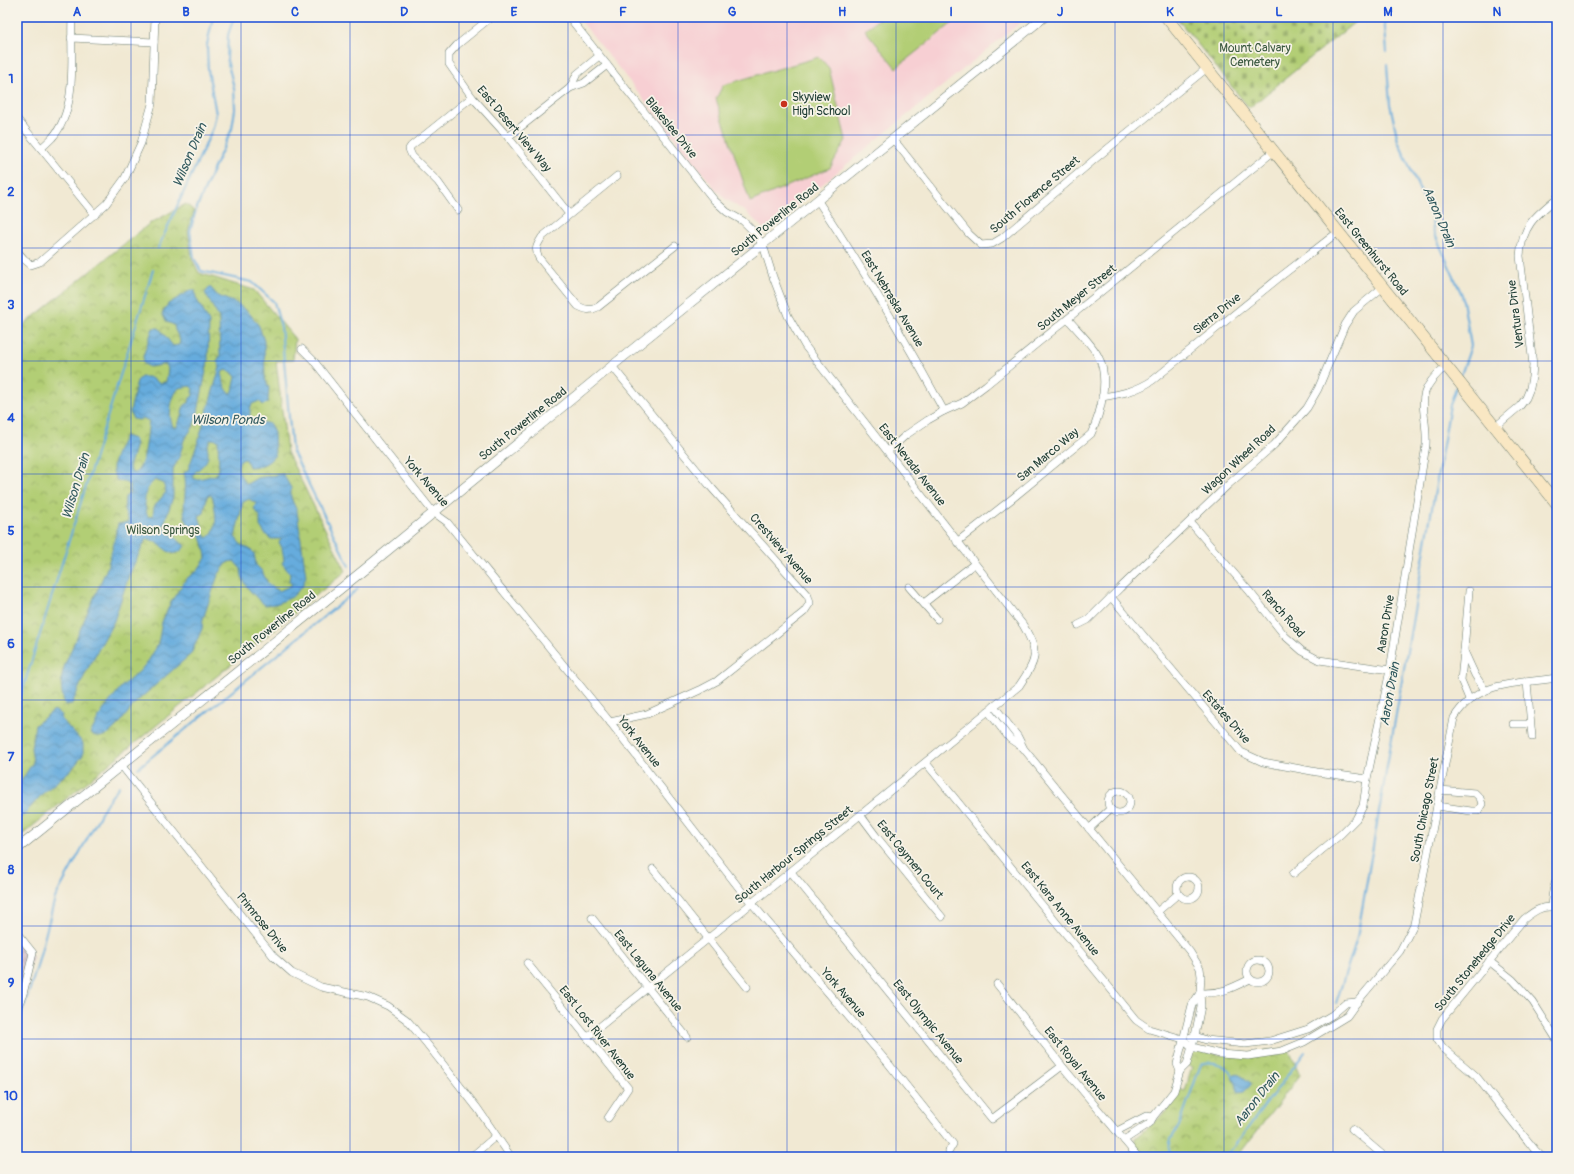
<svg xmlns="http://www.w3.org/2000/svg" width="1574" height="1174" font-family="Pangolin,sans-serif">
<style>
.built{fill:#f7cfd3}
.industrial{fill:url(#industrial-furrows)}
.cemetery{fill:url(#cemetery-stones);stroke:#688654}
.park{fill:url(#park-crowns);stroke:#688654}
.garden{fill:#b2ce74;stroke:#688654}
.water{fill:url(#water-waves);stroke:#427488;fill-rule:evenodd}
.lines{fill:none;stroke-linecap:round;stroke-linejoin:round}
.stream{stroke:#66acdd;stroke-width:2}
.minor-casing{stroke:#68796c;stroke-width:8}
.tertiary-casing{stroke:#68796c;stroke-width:10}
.secondary-casing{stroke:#68796c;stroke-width:12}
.minor{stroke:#fff;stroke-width:7}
.tertiary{stroke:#fff;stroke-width:9}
.secondary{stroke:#f9e7c3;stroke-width:11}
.grid{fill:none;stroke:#1d4ed8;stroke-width:1;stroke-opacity:0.55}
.poi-dot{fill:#c8321e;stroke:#f7f3e8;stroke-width:1.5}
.labels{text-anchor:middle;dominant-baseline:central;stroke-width:3.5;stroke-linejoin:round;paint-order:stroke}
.park-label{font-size:12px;fill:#3c5a41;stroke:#f7f3e8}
.poi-label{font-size:12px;fill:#1f3d34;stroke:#f7f3e8;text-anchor:start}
.street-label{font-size:12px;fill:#1f3d34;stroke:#f7f3e8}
.water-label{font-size:13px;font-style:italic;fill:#31595e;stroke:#f7f3e8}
.neatline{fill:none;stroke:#1d4ed8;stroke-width:1.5}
.grid-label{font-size:13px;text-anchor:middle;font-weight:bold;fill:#1d4ed8}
</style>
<defs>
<pattern id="industrial-furrows" width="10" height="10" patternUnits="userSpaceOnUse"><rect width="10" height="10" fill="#d2bdc7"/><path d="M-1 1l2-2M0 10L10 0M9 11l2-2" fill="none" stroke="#aa9ba2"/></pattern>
<pattern id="cemetery-stones" width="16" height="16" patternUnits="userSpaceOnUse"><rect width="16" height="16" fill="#b2ce74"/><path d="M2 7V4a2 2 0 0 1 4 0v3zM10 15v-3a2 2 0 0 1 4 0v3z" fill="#90a860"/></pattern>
<pattern id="park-crowns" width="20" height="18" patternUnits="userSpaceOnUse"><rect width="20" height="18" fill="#b2ce74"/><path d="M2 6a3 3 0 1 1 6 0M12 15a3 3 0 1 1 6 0" fill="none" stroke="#90a860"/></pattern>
<pattern id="water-waves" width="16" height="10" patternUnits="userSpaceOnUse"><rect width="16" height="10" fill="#66acdd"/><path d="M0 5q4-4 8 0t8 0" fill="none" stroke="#538db4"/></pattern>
</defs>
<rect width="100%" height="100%" fill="#f7f3e8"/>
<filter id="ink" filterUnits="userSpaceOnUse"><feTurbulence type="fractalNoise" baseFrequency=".025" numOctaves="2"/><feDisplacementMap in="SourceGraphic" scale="8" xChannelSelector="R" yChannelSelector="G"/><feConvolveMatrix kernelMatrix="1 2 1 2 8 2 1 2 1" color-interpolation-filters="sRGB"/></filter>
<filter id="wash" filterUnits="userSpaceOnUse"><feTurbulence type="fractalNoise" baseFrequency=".012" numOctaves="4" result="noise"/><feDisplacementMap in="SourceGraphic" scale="16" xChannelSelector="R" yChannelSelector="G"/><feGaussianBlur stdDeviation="0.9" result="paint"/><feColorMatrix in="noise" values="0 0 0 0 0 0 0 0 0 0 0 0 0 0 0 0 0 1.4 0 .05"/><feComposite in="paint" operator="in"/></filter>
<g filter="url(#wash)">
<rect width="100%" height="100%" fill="#f1e9d3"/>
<path class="built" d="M 578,17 L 1027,17 L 797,205 L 766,228 L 763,228 L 746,212 L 724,198 L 717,191 Z"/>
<path class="industrial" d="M 17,937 L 33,957 L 17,1006 Z"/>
<path class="cemetery" d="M 1176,17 L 1361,17 L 1249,108 Z"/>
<g class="park">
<path d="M 186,204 L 194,211 L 188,231 L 192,259 L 199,273 L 254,290 L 295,339 L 293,360 L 276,361 L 287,452 L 346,571 L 17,839 L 17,330 L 149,224 Z"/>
<path d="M 1200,1050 L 1220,1055 L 1289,1050 L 1300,1075 L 1237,1157 L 1144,1157 L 1135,1147 L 1135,1138 L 1164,1114 L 1173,1103 L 1178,1089 L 1185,1091 L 1192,1067 L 1187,1065 L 1191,1053 Z"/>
</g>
<g class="garden">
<path d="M 881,17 L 960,17 L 896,68 L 865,30 Z"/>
<path d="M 819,57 L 829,68 L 846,140 L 830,168 L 750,202 L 716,99 L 723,85 Z"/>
</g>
<g class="water">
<path d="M 210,287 L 218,296 L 238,304 L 250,314 L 259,326 L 264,341 L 265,379 L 269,388 L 268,402 L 263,405 L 259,401 L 252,404 L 250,409 L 250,419 L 270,424 L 274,433 L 275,455 C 268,464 261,467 249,467 L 246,459 L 240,460 C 236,469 240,477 247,484 L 257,478 L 283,474 L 291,488 L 291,498 L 297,511 L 306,576 L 302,587 L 292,597 L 276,604 L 265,605 C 254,596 241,584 241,569 L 234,561 L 228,562 L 218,575 L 203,619 L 202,629 L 191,654 L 135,703 L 120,723 L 106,736 L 99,737 L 90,734 L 102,712 L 121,687 L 140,671 L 149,660 L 158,644 L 162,622 L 171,602 L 186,579 L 197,571 L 206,558 C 205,550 203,538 197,531 C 192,524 189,529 185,517 C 182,505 188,487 184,473 L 188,470 L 198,442 L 220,367 L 217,361 L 220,356 L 219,318 L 205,293 ZM 226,370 L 232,372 L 236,377 L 233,391 L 231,394 C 224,389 223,380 222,372 ZM 211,439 L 218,440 L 219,468 L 216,475 C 209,476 198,480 194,479 L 193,474 C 203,465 211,462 207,446 ZM 211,495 L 213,498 C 215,511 220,530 207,538 L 202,532 L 202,526 L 199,516 L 204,513 L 207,496 ZM 249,499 L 256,503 L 254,509 L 260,516 L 260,526 L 265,534 L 271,539 L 282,539 L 279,542 L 282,548 L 284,560 L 282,563 L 290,574 L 289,581 L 292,585 L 279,591 L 268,584 L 262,571 L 256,565 L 254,553 L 250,549 L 242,546 L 235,537 L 243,502 Z"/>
<path d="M 191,290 L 195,290 L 196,298 L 209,322 L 208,361 L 198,412 L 193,427 L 184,440 L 179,458 L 173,469 L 173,497 L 163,527 L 185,546 C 171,565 164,542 148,539 L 145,541 L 129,575 L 114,621 L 86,672 L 72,704 L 65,705 C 60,689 60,680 65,664 L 107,568 L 113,546 L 118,524 L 129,522 L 124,510 L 125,497 L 129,494 L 130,486 L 125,482 L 117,481 C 116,478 113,474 113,471 C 112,461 120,445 125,436 L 134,439 L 136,444 L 129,468 L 132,473 L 135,473 C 146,465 147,434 149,421 L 143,418 L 139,420 L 133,419 L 130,412 L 137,381 L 141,377 L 149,377 L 159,383 L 166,382 L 168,369 L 166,364 L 150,367 L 144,364 L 143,356 L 153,328 L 159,328 L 173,346 L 179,345 L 180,340 L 175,330 L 174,325 L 167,322 L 162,314 L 168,304 ZM 190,386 L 193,389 L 193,396 L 190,398 L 189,403 C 183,405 183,408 182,414 L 184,415 L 181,416 L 177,427 L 174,428 C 167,418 171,396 179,388 ZM 155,480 L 163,483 L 166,492 L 154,507 L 153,516 L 148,517 C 143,503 143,489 155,480 Z"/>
<path d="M 54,710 L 62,715 L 61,719 L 83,743 L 83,755 L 72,769 L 42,794 L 23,816 L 17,818 L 17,788 L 33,762 L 31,748 L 35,725 Z"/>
<path d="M 1236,1073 L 1243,1077 L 1252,1084 L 1244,1092 L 1239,1093 L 1232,1077 Z"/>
</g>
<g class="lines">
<g class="stream">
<path d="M 234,17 L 228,35 L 227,60 L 234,88 L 235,109 L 232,129 L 212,172 L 196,210 L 190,231 L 194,258 L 201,271 L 252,282 L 274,302 L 281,327 L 292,450 L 349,566"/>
<path d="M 1384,17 L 1387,52"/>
<path d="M 1387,65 L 1390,104 L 1398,141 L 1432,218 L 1433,230 L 1462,295 L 1471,346 L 1461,375"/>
<path d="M 158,248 L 213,128 L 216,114 L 208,70 L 207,45 L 213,17"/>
<path d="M 17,708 L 153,270"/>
<path d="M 138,768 L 358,589"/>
<path d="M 1336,1003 L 1357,938 L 1450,405 L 1456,387"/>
<path d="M 17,1029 L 36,970 L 55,898 L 106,804 L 119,786"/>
<path d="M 1170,1157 L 1169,1148 L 1171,1139 L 1179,1126 L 1201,1064 C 1214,1060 1226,1065 1234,1076"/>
<path d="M 1224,1157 L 1232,1149 L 1305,1052"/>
</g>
</g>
</g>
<g filter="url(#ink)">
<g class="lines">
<defs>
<g id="minor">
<path d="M 569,17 L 714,200 L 727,212 L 743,221 L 753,231 L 763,245 L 773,277 L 788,316 L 805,346 L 1023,625 C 1040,654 1037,659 1019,686 L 587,1037"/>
<path d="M 490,18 L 457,45 L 449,54 L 449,64 L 472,97 L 508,137 L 569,214"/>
<path d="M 71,38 L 154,42"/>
<path d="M 599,56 L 577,74 L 570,88 L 584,83 L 607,65"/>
<path d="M 17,119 L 95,215"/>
<path d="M 508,137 L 570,88"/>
<path d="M 893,139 L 969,234 L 981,245 L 992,244 L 1002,238 L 1095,159 L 1207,68"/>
<path d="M 41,148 C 45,145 49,141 52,138 C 79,108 70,54 72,17"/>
<path d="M 617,176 L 542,237 C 537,245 534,249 539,258 L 578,306 C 586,310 590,311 598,307 L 675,246"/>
<path d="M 818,201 C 863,269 905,339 944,411"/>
<path d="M 458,210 L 438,182 L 412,156 L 409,149 L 411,146 L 472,97"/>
<path d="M 17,251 L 24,259 L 31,265 L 40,262 L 106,204 L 125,178 L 141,143 L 152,104 L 155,17"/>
<path d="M 302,349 L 313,360 L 433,512 L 447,522 L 610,722 L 743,893 L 888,1063 L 953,1144 L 949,1151"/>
<path d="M 1102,397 C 1121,394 1137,391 1153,380 L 1280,277 L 1338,232"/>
<path d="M 1495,427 L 1520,406 L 1526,398 L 1530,388 L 1532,377 L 1533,365 L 1520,256 C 1522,226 1535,216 1557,198"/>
<path d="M 888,451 L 906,435 L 928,420 L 944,411 L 962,403 L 986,385 L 1274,151"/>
<path d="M 1190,522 L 1250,592 L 1285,636 L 1302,651 L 1319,660 L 1390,670"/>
<path d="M 957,542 L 1013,498 L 1091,434 C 1101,413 1110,378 1098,356 C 1092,344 1077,330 1068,319"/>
<path d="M 909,587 L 937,619"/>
<path d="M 1469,591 L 1464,651 L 1475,675 L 1485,690"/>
<path d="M 1111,597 L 1241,752 L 1263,762 L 1317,772 L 1367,779"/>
<path d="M 924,603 L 974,564"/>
<path d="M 1078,625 L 1088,620 L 1120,588 L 1229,484 L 1274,445 L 1307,408 L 1318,389 L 1345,325 L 1354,311 L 1383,287"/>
<path d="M 1464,651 L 1461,680 L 1469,699"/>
<path d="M 1527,682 L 1532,737"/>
<path d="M 994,706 L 1018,737 L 1024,749 L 1190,952 L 1200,968 L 1201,976 L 1200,993 L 1201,1006 L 1195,1036 L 1187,1064 L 1180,1071 L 1174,1091 L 1153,1117 L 1150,1123 L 1124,1140"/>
<path d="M 988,711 L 1010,739 L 1022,747"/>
<path d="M 610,722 L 647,714 L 700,690 L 717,681 L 804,612 L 810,603 L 808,596 L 710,486 L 612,366"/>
<path d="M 1513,724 L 1530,724"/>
<path d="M 926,763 L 1136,1020 L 1149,1029 L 1183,1039 L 1192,1047 L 1220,1054 L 1248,1056 L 1282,1051 L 1304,1042 L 1347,1016 L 1357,1002 L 1400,951 L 1414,924 L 1454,718 C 1477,680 1518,684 1557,678"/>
<path d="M 121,765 L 274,957 L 292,973 L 321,987 L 368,997 L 388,1006 L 407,1020 L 427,1044 L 478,1109 L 511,1157"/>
<circle cx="1119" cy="802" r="11"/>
<path d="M 1437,806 L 1471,811 L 1478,811 L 1482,804 L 1480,798 L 1475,793 L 1440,790"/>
<path d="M 861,816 L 876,836 L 942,917"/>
<path d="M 1089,829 L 1110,809"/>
<path d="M 653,869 L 747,987"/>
<path d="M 791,872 L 992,1119 L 1062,1066"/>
<path d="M 1293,874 L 1341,834 L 1356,819 L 1363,806 L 1367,779 L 1390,670 L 1426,445 C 1428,407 1410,396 1446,366"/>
<circle cx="1188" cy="888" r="11"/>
<path d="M 1157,912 L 1178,894"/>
<path d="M 592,918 L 687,1037"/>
<path d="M 17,933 L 33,953 L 23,994 L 17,1008"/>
<circle cx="1258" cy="971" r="11"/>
<path d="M 1489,961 L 1513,980 L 1533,1002 L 1557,1040"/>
<path d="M 527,963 L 628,1088 L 608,1118"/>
<path d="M 997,984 L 1062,1066 L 1138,1157"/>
<path d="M 1200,993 C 1221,994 1232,988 1250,979"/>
<path d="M 1191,1037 L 1195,1036 L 1206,1040 L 1245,1044 L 1270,1041 L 1308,1029 L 1332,1015 L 1346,1003 L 1357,1002"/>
<path d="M 1180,1071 L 1177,1064 L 1192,1005 L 1200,993"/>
<path d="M 1352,1129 L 1385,1157"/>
<path d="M 1117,1131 L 1146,1116 L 1153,1117"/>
<path d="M 471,1157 L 496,1136"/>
<path d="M 1542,1157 L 1535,1150 L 1476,1076 L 1443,1048 L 1437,1039 L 1437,1029 L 1442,1019 L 1524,919 C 1532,913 1540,906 1551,907 C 1552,898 1552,887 1557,880"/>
</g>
<path id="tertiary" d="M 17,849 L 365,569 L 612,366 L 1044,17"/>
<path id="secondary" d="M 1166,17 L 1557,504"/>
</defs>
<use href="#minor" class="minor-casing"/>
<use href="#tertiary" class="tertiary-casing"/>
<use href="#secondary" class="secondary-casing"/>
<use href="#minor" class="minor"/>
<use href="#tertiary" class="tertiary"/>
<use href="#secondary" class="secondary"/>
</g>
</g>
<path class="grid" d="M 131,17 L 131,1157M 241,17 L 241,1157M 350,17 L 350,1157M 459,17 L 459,1157M 568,17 L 568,1157M 678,17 L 678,1157M 787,17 L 787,1157M 896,17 L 896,1157M 1006,17 L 1006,1157M 1115,17 L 1115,1157M 1224,17 L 1224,1157M 1333,17 L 1333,1157M 1443,17 L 1443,1157M 17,135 L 1557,135M 17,248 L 1557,248M 17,361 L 1557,361M 17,474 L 1557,474M 17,587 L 1557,587M 17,700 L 1557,700M 17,813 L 1557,813M 17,926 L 1557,926M 17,1039 L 1557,1039"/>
<circle class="poi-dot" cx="784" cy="104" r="4"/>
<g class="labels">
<g class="park-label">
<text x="1255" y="48">Mount Calvary<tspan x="1255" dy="14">Cemetery</tspan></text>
<text x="163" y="530">Wilson Springs</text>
</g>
<g class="poi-label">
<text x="792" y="97">Skyview<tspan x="792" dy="14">High School</tspan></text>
</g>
<g class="street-label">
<text transform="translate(671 128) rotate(51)">Blakeslee Drive</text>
<text transform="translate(514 129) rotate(50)">East Desert View Way</text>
<text transform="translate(1035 195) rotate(-40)">South Florence Street</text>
<text transform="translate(775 220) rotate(-39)">South Powerline Road</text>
<text transform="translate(1371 252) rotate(51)">East Greenhurst Road</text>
<text transform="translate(1077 298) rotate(-39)">South Meyer Street</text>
<text transform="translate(892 299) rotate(59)">East Nebraska Avenue</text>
<text transform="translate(1217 314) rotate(-39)">Sierra Drive</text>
<text transform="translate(1516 314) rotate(-97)">Ventura Drive</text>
<text transform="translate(523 424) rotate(-39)">South Powerline Road</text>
<text transform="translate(1048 455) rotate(-40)">San Marco Way</text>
<text transform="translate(1239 460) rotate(-43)">Wagon Wheel Road</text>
<text transform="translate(912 465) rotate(52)">East Nevada Avenue</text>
<text transform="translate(426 482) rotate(49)">York Avenue</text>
<text transform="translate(781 549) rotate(49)">Crestview Avenue</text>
<text transform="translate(1283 614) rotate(49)">Ranch Road</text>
<text transform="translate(1386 624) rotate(-81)">Aaron Drive</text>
<text transform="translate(272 628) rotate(-39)">South Powerline Road</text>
<text transform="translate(1226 717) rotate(49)">Estates Drive</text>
<text transform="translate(639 742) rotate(52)">York Avenue</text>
<text transform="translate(1425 810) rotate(-79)">South Chicago Street</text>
<text transform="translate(794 855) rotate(-39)">South Harbour Springs Street</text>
<text transform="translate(910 860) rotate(51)">East Caymen Court</text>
<text transform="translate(1060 909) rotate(51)">East Kara Anne Avenue</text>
<text transform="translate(262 923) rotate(51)">Primrose Drive</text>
<text transform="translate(1475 963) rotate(-51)">South Stonehedge Drive</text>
<text transform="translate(648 971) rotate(51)">East Laguna Avenue</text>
<text transform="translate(843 993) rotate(49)">York Avenue</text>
<text transform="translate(928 1022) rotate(51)">East Olympic Avenue</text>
<text transform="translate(597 1033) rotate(52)">East Lost River Avenue</text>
<text transform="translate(1075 1064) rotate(51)">East Royal Avenue</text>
</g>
<g class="water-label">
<text transform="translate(190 155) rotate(-67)">Wilson Drain</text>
<text transform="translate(1439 217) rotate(67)">Aaron Drain</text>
<text x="228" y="420">Wilson Ponds</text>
<text transform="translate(76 486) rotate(-73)">Wilson Drain</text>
<text transform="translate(1390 694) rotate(-80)">Aaron Drain</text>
<text transform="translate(1257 1099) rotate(-52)">Aaron Drain</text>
</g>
</g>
<rect width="1574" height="1174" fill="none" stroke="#f7f3e8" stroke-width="44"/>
<rect x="22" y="22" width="1530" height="1130" class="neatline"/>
<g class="grid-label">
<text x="77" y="16">A</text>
<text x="186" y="16">B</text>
<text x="295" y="16">C</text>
<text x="404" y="16">D</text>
<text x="514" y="16">E</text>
<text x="623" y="16">F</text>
<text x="732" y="16">G</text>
<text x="842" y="16">H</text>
<text x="951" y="16">I</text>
<text x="1060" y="16">J</text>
<text x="1170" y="16">K</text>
<text x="1279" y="16">L</text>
<text x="1388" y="16">M</text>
<text x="1497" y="16">N</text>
<text x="11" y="83">1</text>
<text x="11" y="196">2</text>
<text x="11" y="309">3</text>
<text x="11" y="422">4</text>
<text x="11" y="535">5</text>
<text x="11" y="648">6</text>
<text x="11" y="761">7</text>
<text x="11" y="874">8</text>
<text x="11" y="987">9</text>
<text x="11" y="1100">10</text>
</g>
</svg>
